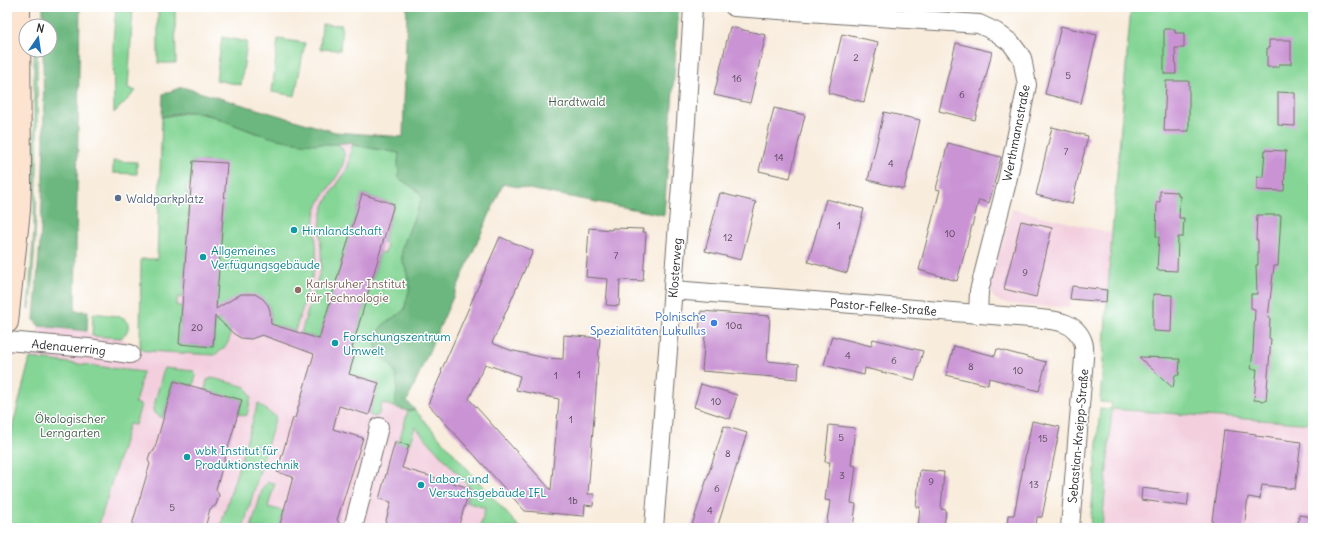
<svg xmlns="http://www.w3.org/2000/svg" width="1320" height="535" font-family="Delius,sans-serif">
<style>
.built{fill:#f3cfde}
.green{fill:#85d696;stroke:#588060}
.forest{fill:#6cb77f;stroke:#4c7155}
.building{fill:#ca94d4;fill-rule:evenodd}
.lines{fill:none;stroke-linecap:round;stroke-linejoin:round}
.minor-casing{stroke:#736f69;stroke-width:20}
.secondary-casing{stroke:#736f69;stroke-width:24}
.minor{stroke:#fff;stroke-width:18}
.secondary{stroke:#fde4d0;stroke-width:22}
.service-dot{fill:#5c6f8a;stroke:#fff;stroke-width:1.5}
.culture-dot{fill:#0f9aa8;stroke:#fff;stroke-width:1.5}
.education-dot{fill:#8d6e63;stroke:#fff;stroke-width:1.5}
.shop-dot{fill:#3f7fe0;stroke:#fff;stroke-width:1.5}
.labels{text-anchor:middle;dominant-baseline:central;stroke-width:3;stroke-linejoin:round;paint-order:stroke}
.number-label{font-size:10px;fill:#534555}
.park-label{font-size:12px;fill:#465e4b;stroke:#fff}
.street-label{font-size:12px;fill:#2b2b2b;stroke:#fff}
.service-label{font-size:12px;fill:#4e5e75;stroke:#fff;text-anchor:start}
.culture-label{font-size:12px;fill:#0d838f;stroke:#fff;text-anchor:start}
.education-label{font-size:12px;fill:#785e54;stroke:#fff;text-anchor:start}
.shop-label{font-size:12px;fill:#366cbe;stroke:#fff;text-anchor:end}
</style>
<rect width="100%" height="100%" fill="#fff"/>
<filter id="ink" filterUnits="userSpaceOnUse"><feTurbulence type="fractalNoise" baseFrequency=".025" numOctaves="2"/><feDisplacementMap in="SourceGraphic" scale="8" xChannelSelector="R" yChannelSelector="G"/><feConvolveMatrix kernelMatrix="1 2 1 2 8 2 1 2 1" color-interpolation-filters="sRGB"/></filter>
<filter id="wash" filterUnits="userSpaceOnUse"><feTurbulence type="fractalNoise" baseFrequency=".012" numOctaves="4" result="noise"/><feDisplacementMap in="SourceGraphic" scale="16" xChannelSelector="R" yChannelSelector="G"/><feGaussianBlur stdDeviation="0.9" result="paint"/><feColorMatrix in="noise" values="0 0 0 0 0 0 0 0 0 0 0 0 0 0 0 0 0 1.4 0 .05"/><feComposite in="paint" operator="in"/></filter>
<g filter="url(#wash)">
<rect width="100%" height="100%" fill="#f8ecdc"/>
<g class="built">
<path d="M 182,87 L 335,132 L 416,137 L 503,183 L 407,401 L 520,528 L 7,528 L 7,448 L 39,326 L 87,331 L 92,336 L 121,338 L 140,347 L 141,259 L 157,259 L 163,94 Z"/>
<path d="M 1012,209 L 1112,233 L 1107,302 L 1071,299 L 1070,307 L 1030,306 L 1003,303 L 994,298 L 987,288 Z"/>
<path d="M 1111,409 L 1313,424 L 1313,528 L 1102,528 Z"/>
</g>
<g class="green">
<path d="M 116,7 L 133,7 L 128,88 L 136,91 L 114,113 L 113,42 Z"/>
<path d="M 158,7 L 175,7 L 176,63 L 158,63 Z"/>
<path d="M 1131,7 L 1313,7 L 1313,424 L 1112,409 L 1102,528 L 1090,528 L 1100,408 L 1111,409 L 1112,403 L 1100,402 L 1112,233 Z"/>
<path d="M 322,24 L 342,25 L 340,50 L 320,49 Z"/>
<path d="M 222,37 L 247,42 L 241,85 L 216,80 Z"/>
<path d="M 278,39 L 305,43 L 295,96 L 272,92 Z"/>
<path d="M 34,50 L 37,50 C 37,135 39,221 30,306 L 28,309 L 34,230 Z"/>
<path d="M 191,112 L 212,116 L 255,133 L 307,143 L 338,144 C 359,160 322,191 317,208 C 311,226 318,240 316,257 C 313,281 302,308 295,331 L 270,324 C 275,305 260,291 241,295 L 226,311 L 216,308 L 226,163 L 193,161 L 191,185 L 187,185 L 186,194 L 190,194 L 183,298 L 178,297 L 176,305 L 182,307 L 179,344 L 213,347 L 215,319 L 227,323 C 234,338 228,347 214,355 L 148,351 L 142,350 L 140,348 L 141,259 L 157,259 L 162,117 Z"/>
<path d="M 353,145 L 400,153 L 398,162 L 399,178 L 419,192 L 422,198 L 402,248 L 402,260 L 406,270 L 410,287 L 404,311 C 396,318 386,321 379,330 C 374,336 375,350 380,356 C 384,360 389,363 392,367 C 400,379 397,394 394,407 L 382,403 L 379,414 L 376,417 L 369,415 L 379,383 L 345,373 L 351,367 L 356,350 L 352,348 L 380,252 L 385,253 L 387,245 L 383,243 L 394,204 L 362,194 L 319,339 L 301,333 L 321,268 C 323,246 315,221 327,200 C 333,189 341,180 347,169 C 351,161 348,152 353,145 Z"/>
<path d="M 113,161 L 137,162 L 137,174 L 113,173 Z"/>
<path d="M 95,313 L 122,317 C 132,323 129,332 121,338 L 92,336 L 93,314 Z"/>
<path d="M 30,358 L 143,372 L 135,403 L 141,405 L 135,425 L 129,424 L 98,528 L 7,528 L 7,448 Z"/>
<path d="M 164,368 L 194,371 L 196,376 L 193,386 L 174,381 L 163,418 L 154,413 L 153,409 Z"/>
<path d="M 214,377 L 216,379 L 246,387 L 251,397 L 247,415 L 246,416 L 238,414 L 242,400 L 205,390 L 207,380 Z"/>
<path d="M 258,403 L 271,414 L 276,416 L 243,528 L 220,528 Z"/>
<path d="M 415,410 L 520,528 L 480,528 L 485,508 L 466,502 L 470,487 L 415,427 L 409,445 L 396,443 L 396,440 L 399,441 L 408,411 Z"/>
<path d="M 268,482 L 275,483 L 268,507 L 284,511 L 279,528 L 251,528 L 263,487 Z"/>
</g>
<g class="forest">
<path d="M 43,7 L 80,7 L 75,311 L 88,311 L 87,331 L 39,326 L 34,320 L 41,228 L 44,144 L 43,50 L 50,50 L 50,26 L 43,26 Z"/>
<path d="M 407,7 L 679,7 L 664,215 L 503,184 L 407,401 L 415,410 L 408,411 L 394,407 C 397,394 400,379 392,367 C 389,363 383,360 380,356 C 374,348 375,335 381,327 C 387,320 397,317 404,310 L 410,287 L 406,270 L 402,260 L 402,248 L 422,198 L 419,192 L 399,178 L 398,162 L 399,153 L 353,145 L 352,142 C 320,147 284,143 254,132 C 234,126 215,114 193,112 C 184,111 172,115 162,117 L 163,94 L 182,87 L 335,132 L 403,137 Z"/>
</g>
<g id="blocks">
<g class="building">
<path d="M 1061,26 L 1097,35 L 1081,103 L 1045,94 Z"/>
<path d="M 730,27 L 766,35 L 750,103 L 714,95 Z"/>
<path d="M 1164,29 L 1175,29 L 1175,33 L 1184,33 L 1184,48 L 1175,48 L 1176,74 L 1164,74 Z"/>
<path d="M 842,34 L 878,42 L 864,102 L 828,93 Z"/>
<path d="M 1269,40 L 1291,40 L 1291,64 L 1279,64 L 1279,67 L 1267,67 L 1267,48 L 1269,48 Z"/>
<path d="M 956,43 L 992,52 L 975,120 L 939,111 Z"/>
<path d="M 1166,81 L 1189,81 L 1189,131 L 1164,131 Z"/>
<path d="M 1278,92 L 1295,93 L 1295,126 L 1278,125 Z"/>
<path d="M 774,108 L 805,115 L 790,178 L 759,171 Z"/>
<path d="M 884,112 L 920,120 L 904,189 L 868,180 Z"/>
<path d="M 1052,127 L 1088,136 L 1072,204 L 1036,195 Z"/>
<path d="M 948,143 L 1001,157 L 989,203 L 979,200 L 957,281 L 919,270 L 940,190 L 936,189 Z"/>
<path d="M 1265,150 L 1286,151 L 1284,191 L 1257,190 L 1257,177 L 1263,177 Z"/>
<path d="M 193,161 L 227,163 L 216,309 L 241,294 L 255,294 L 263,299 L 268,305 L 270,311 L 271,324 L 319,339 L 362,194 L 394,204 L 352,348 L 356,350 L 349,374 L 379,383 L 369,415 L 339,406 L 333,429 L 363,438 L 337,520 L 343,528 L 279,528 L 293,477 L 277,472 L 293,418 L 295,418 L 314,354 L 262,335 L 251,339 L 241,338 L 234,334 L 215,316 L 213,347 L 179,344 Z"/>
<path d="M 1160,191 L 1178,192 L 1178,196 L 1180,196 L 1179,218 L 1184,218 L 1183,237 L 1178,237 L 1177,271 L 1157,270 L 1159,237 L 1156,236 L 1157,202 L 1160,202 Z"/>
<path d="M 720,193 L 756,202 L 741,260 L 705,251 Z"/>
<path d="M 826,199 L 864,209 L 847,273 L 808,262 Z"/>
<path d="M 1257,215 L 1281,215 L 1278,266 L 1274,266 L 1268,318 L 1270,318 L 1269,338 L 1271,339 L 1266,401 L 1254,400 L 1257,369 L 1251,369 L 1253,351 L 1255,309 L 1251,308 L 1251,294 L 1257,294 L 1256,265 L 1258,265 L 1258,240 L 1256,240 Z"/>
<path d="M 1021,221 L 1052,228 L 1036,297 L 1004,289 Z"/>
<path d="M 589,228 L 612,230 L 612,228 L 643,229 L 642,232 L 646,232 L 643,281 L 620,280 L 619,306 L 606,305 L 608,279 L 586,277 Z"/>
<path d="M 500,237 L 533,251 L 492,343 L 510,350 L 545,358 L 563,359 L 564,335 L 600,338 L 588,494 L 594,494 L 593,506 L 585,505 L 584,516 L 525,511 L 428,404 L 442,372 L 441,371 ZM 485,364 L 520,376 L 516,390 L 559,399 L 551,490 L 469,399 Z"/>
<path d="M 1072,286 L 1107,290 L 1106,302 L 1070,299 Z"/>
<path d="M 1153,294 L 1172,295 L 1171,332 L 1153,331 Z"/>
<path d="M 701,311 L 770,316 L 767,361 L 799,364 L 798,379 L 702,371 L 705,335 L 699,334 Z"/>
<path d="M 832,336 L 871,346 L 873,339 L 923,351 L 915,380 L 865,368 L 864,375 L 824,365 Z"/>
<path d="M 954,346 L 995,356 L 997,349 L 1046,362 L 1039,391 L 989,378 L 988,385 L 946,375 Z"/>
<path d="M 1139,357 L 1174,358 L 1174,359 L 1180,359 L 1179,375 L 1175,375 L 1173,388 Z"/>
<path d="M 174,381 L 242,400 L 216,489 L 219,495 L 216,505 L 210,509 L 205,528 L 143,528 L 132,525 L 150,464 L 148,460 L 150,453 L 154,451 Z"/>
<path d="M 701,384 L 737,395 L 730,419 L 694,407 Z"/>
<path d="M 1032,421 L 1060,427 L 1042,517 L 1037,517 L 1036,528 L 1007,528 L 1008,515 L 1014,515 Z"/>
<path d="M 829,425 L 855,428 L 851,465 L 856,466 L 851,503 L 856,504 L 853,528 L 826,528 L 830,501 L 825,500 L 830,462 L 825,462 Z"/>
<path d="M 724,426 L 747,433 L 717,528 L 691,528 Z"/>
<path d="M 1224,430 L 1256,434 L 1256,436 L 1301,442 L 1295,489 L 1262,485 L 1260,499 L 1248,497 L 1244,528 L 1211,528 Z"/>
<path d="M 395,442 L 409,445 L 402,468 L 470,488 L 458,528 L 384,528 L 391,502 L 379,499 Z"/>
<path d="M 920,470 L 944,472 L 941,509 L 946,510 L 944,528 L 918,528 L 920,507 L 916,507 Z"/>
<path d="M 1142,488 L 1189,494 L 1187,506 L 1141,500 Z"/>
<path d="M 1299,515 L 1313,517 L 1312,528 L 1298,528 Z"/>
</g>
</g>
</g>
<g filter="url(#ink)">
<use href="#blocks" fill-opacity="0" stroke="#736f69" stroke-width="1"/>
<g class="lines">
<defs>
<g id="minor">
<path d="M 734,7 L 979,24 L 996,32 L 1011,43 L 1022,58 L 1027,85 L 1007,182 L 979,291 L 978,314"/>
<path id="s1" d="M 673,290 L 1030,318 C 1050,320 1075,319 1083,342 C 1085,347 1084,353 1084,358 L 1070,528"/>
<path id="s2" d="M 7,341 L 88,348 L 130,354"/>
<path d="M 353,528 L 379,427"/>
<path id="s3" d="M 654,528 L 686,122 L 693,7"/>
</g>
<path id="secondary" d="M 7,322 L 19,210 L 20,184 L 19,7"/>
</defs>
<use href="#minor" class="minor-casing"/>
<use href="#secondary" class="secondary-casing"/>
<use href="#minor" class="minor"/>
<use href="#secondary" class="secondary"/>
</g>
</g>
<circle class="service-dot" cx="118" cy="198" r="4"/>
<g class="culture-dot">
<circle cx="294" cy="230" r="4"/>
<circle cx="203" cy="257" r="4"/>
<circle cx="335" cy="343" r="4"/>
<circle cx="187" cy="457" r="4"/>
<circle cx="421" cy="485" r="4"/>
</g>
<circle class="education-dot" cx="298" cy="290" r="4"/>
<circle class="shop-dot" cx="714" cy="323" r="4"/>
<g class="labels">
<g class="number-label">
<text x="856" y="57">2</text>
<text x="1068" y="75">5</text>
<text x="737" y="78">16</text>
<text x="962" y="94">6</text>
<text x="1066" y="151">7</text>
<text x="779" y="157">14</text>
<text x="891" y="163">4</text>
<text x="839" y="225">1</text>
<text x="950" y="233">10</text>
<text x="728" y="237">12</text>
<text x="616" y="255">7</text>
<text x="1025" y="272">9</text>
<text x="734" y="325">10a</text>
<text x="197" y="327">20</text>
<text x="848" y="355">4</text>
<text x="894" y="360">6</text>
<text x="971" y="366">8</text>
<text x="1018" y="370">10</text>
<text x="579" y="374">1</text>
<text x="556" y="375">1</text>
<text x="716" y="401">10</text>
<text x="571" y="419">1</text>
<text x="841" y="437">5</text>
<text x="1043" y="438">15</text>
<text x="728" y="453">8</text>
<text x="842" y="475">3</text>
<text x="931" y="481">9</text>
<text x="1034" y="484">13</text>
<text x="717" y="488">6</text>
<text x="573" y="500">1b</text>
<text x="172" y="507">5</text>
<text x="710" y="510">4</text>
</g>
<g class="park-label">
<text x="577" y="101">Hardtwald</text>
<text x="70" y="418">Ökologischer<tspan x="70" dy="14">Lerngarten</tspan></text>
</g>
<g class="street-label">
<text transform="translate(1016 133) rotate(-79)">Werthmannstraße</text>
<text stroke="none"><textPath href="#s3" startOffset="261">Klosterweg</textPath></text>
<text stroke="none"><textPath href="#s1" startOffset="211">Pastor-Felke-Straße</textPath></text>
<text stroke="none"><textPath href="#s2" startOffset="62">Adenauerring</textPath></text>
<text transform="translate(1078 436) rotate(-85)">Sebastian-Kneipp-Straße</text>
</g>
<g class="service-label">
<text x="126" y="198">Waldparkplatz</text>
</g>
<g class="culture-label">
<text x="302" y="230">Hirnlandschaft</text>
<text x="211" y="250">Allgemeines<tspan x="211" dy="14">Verfügungsgebäude</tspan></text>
<text x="343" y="336">Forschungszentrum<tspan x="343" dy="14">Umwelt</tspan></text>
<text x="195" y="450">wbk Institut für<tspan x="195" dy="14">Produktionstechnik</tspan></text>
<text x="429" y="478">Labor- und<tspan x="429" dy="14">Versuchsgebäude IFL</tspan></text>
</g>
<g class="education-label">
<text x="306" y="283">Karlsruher Institut<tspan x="306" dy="14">für Technologie</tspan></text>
</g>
<g class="shop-label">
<text x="706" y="316">Polnische<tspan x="706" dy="14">Spezialitäten Lukullus</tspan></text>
</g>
</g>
<rect width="1320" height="535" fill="none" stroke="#fff" stroke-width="24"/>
<g transform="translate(38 38) rotate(13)"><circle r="19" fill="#ffffff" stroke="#aaaaaa"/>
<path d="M0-3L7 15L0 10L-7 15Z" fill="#1f6fb2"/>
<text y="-6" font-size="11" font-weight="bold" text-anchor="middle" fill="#2b2b2b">N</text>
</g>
</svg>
